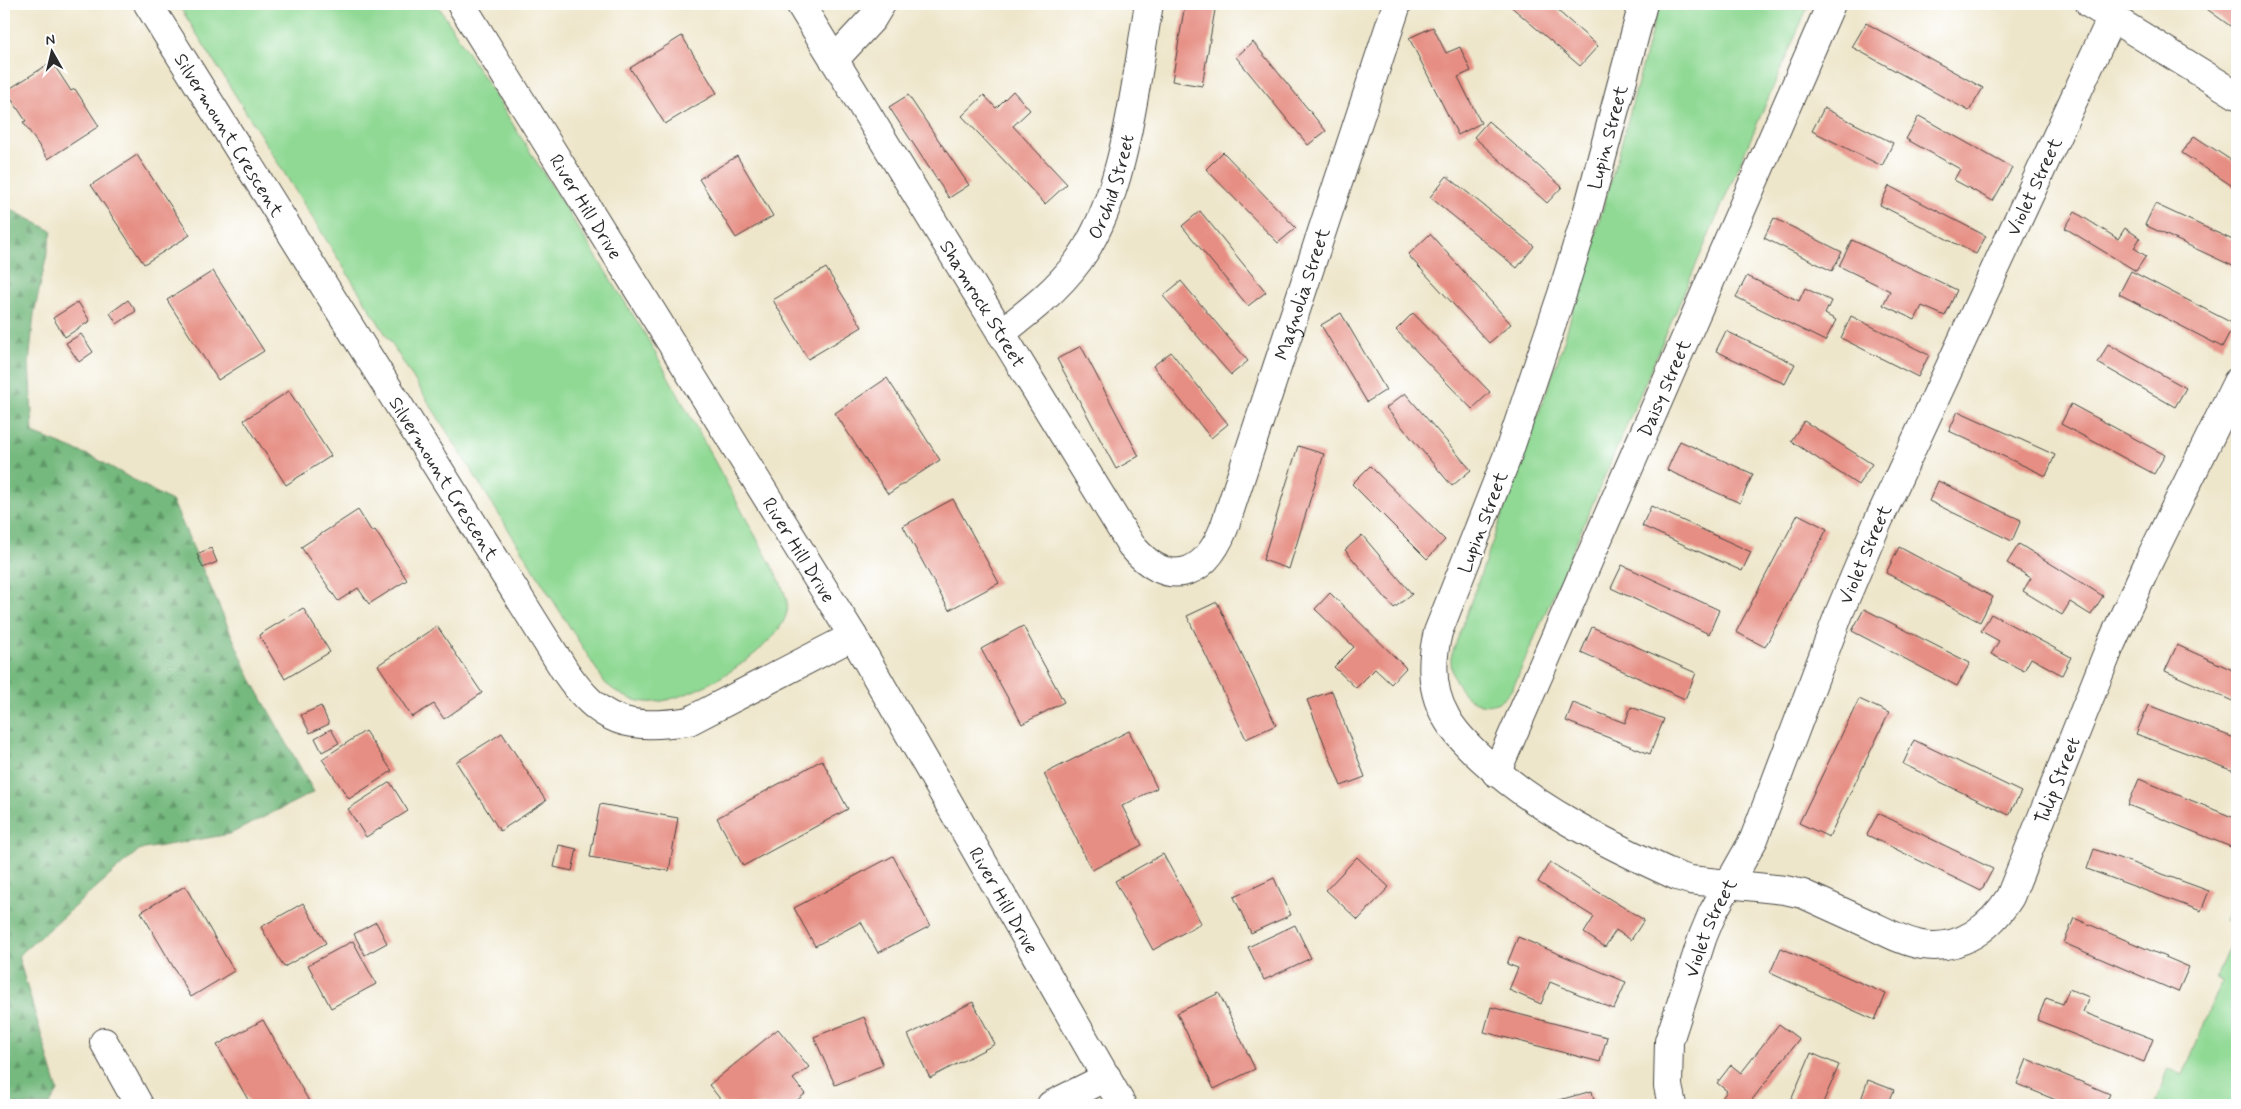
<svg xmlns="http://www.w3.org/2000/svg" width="2241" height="1109" font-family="Mynerve,sans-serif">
<defs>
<pattern id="forest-firs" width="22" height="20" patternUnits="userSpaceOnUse" patternTransform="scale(1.25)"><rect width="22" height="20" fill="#74b97e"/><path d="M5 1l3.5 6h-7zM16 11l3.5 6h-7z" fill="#5f9767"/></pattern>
</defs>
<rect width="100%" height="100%" fill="#fff"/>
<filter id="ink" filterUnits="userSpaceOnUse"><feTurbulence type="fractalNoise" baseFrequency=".02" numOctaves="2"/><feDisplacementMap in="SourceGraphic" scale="10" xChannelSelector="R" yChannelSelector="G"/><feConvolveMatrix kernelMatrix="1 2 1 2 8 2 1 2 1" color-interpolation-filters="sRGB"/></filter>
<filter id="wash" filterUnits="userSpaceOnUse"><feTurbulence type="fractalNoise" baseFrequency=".0096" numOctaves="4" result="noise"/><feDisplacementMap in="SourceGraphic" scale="20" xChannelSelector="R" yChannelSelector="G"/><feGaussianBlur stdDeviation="1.12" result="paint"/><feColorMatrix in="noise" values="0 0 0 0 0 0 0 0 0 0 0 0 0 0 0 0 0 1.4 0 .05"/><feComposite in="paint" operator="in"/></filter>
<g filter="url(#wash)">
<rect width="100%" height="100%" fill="#eee6cb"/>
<!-- grass -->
<g fill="#90d994" stroke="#5e8260">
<path d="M178,4H437L645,334L779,579C783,589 789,601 787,612C778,651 684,706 646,702C630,701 617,693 605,683Z"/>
<path d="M1659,4H1809L1515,683C1494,727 1449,697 1451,657L1561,351L1619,153Z"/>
<polygon points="2237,891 2237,925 2225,921"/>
<polygon points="2237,927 2237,1105 2155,1105 2167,1070 2183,1075 2222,981 2216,978"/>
</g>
<!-- forest -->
<polygon fill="url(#forest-firs)" stroke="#507254" points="4,206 52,231 34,314 29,364 33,433 95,458 173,502 251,679 314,792 230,834 139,850 18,956 58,1091 49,1105 4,1105"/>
<g id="blocks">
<!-- building -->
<g fill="#e68e83">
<polygon points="1185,4 1216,4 1202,86 1172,81"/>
<polygon points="1508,4 1550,4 1598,46 1580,66"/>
<polygon points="2200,4 2237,4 2237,31"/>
<polygon points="1866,23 1983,88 1969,111 1852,47"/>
<polygon points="1433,27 1446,53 1460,47 1471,71 1458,77 1481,123 1458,135 1409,38"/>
<polygon points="682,36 717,93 665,124 630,68"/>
<polygon points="1253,42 1326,131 1308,145 1236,57"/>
<polygon points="52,62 71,91 75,89 99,126 48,159 23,122 26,121 6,91"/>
<polygon points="1013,91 1030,110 1013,126 1067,184 1045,204 962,116 984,95 996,108"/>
<polygon points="908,95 969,185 949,198 889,107"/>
<polygon points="1824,108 1893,143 1882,166 1812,131"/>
<polygon points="1919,116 2012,168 1993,201 1954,180 1960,169 1906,139"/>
<polygon points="1488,121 1562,187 1547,203 1474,137"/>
<polygon points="2194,136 2237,164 2237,189 2182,153"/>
<polygon points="1223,152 1296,228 1278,243 1206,169"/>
<polygon points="137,155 190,235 144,264 91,185"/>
<polygon points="737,156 773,216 736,238 699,179"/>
<polygon points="1447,176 1534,246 1517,268 1430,197"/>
<polygon points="1889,186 1986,236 1976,254 1880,205"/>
<polygon points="2155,204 2237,242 2237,268 2145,225"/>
<polygon points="1200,211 1266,292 1248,306 1182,226"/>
<polygon points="2075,212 2118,239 2125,228 2140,238 2134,248 2146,256 2136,271 2065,228"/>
<polygon points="1774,218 1842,252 1832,271 1764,238"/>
<polygon points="1430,234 1511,324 1489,343 1408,255"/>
<polygon points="1852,240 1957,290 1945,316 1922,306 1915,320 1883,305 1890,291 1839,266"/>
<polygon points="826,268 862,327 808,359 773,300"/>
<polygon points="213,271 264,351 218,380 167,300"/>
<polygon points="2131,271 2234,324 2222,347 2119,294"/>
<polygon points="1747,276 1799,301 1805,288 1831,301 1825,314 1836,320 1825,341 1736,297"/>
<polygon points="1181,281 1248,361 1231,375 1163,296"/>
<polygon points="128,300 136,311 117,324 110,313"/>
<polygon points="78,302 90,321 65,337 53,318"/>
<polygon points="1341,313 1386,390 1367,402 1321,325"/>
<polygon points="1413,313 1490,392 1472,409 1396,330"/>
<polygon points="1851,316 1929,355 1918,377 1841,338"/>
<polygon points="1726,331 1795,364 1785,384 1716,351"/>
<polygon points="81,334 93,352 79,362 66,343"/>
<polygon points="2108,344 2186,388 2175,407 2098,363"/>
<polygon points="1081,346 1139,456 1116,469 1057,359"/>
<polygon points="1171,352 1228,424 1211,438 1153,366"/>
<polygon points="887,378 940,460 888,494 835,413"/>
<polygon points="289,391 331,456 286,485 244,420"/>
<polygon points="1405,393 1471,470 1452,486 1386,408"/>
<polygon points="2071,404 2165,455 2154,474 2061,424"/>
<polygon points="1958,411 2055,455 2046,476 1949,431"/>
<polygon points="1804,421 1872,464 1858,485 1791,441"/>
<polygon points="1680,441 1753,474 1740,503 1667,470"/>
<polygon points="1298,446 1324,454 1289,569 1263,560"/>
<polygon points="1370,466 1445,540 1427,559 1352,484"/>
<polygon points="1938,481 2021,520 2012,541 1929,501"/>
<polygon points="953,499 999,583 949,610 903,526"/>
<polygon points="1651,506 1751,552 1742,571 1642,526"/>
<polygon points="358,510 372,532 375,530 407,580 369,604 358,588 338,601 301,547"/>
<polygon points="1798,514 1827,529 1765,647 1736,632"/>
<polygon points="1362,535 1412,594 1394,608 1345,550"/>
<polygon points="2019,544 2103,596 2091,615 2070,602 2062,615 2023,591 2031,578 2007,563"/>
<polygon points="1899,547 1993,597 1980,622 1886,573"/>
<polygon points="211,548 217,562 203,568 197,554"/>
<polygon points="1622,565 1719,610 1709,634 1611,588"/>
<polygon points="1330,593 1406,668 1391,684 1375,669 1356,688 1334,667 1354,647 1315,609"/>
<polygon points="1217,602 1276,725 1246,739 1187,616"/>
<polygon points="303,608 330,652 285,679 259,635"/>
<polygon points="1864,609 1970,663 1957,686 1852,631"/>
<polygon points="1991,614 2071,657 2062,675 2031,658 2024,671 1991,654 1999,641 1981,631"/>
<polygon points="437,626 482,693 444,719 434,704 412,717 378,665"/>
<polygon points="1023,626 1064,702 1022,724 981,649"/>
<polygon points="1592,627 1696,673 1685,699 1581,652"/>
<polygon points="2177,645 2237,672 2237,703 2165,671"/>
<polygon points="1332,691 1365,777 1341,786 1307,700"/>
<polygon points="1859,699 1889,713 1829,837 1799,823"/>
<polygon points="1573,703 1625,723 1631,707 1664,719 1650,754 1566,721"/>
<polygon points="2148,705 2237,739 2237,772 2136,734"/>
<polygon points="321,706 329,724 310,733 301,715"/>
<polygon points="331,729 339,743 322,752 315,738"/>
<polygon points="365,731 392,771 349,799 322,759"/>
<polygon points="1129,731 1157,788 1122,806 1142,845 1092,870 1044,774"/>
<polygon points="502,733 546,801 500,831 456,762"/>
<polygon points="1914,740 2021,792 2009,815 1903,764"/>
<polygon points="822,760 848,809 743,866 717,818"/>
<polygon points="2139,779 2237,819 2236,849 2128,805"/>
<polygon points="390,782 408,811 366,837 348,809"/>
<polygon points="600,804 678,818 669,871 590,857"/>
<polygon points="1878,813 1993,869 1981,891 1867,835"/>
<polygon points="559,845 577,849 572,871 554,867"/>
<polygon points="2094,849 2209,891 2201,911 2087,869"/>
<polygon points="1163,854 1201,923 1153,950 1115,881"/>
<polygon points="893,856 930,926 878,953 861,922 815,946 794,908"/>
<polygon points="1357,857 1389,887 1358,920 1326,890"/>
<polygon points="1550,862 1644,920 1631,940 1616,930 1605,947 1584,933 1594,917 1538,882"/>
<polygon points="1274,878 1291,915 1251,933 1234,897"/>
<polygon points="185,886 234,971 191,997 141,912"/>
<polygon points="303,903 326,943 284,967 261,927"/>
<polygon points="2074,918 2189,967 2178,992 2064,943"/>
<polygon points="376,922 387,943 365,955 354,934"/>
<polygon points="1295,925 1311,958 1264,980 1248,947"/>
<polygon points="1518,937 1626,982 1614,1009 1550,982 1541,1004 1509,990 1518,968 1507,964"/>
<polygon points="353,941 376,984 331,1008 308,965"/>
<polygon points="1781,948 1886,994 1875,1020 1770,973"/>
<polygon points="2069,989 2089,997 2083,1012 2153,1039 2144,1062 2037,1020 2046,998 2063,1004"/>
<polygon points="1219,993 1255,1069 1214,1089 1177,1013"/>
<polygon points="973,1002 995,1044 930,1078 908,1035"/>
<polygon points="1491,1007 1607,1037 1600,1062 1484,1032"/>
<polygon points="864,1017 883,1065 835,1085 814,1037"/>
<polygon points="263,1020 310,1103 307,1105 251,1105 217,1045"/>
<polygon points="1779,1024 1799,1039 1748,1105 1717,1105 1727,1091 1717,1083 1731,1065 1741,1073"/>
<polygon points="778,1029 809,1067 793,1079 805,1094 791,1105 725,1105 709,1085"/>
<polygon points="1811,1053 1839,1065 1822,1105 1789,1105"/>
<polygon points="2027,1059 2110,1094 2105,1105 2068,1105 2017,1084"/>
<polygon points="1868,1080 1894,1090 1888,1105 1859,1105"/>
<polygon points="1592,1091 1595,1105 1541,1105"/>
</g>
</g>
</g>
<g filter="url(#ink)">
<use href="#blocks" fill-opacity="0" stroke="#484743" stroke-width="1"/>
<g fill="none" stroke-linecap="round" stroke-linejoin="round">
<defs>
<g id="street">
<path id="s1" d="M148,4L565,671C601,723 627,730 689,721L853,636"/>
<path id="s2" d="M461,4L853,636L1122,1105"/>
<path id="s3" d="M800,4L1131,545C1167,589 1204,578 1224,528L1397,4"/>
<path id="s4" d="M1643,4L1587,213L1562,294L1507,457L1438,632C1431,660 1431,691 1446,717C1454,732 1467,745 1480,757C1535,809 1609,845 1677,876L1690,880L1785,890L1803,894C1825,904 1847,914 1869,924C1886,932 1904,942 1922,945C1961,951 1991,927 2010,897L2111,644L2150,559L2237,382"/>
<polyline points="2090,4 2237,95"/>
<polyline points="834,60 872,19 881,4"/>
<path id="s5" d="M1001,333C1030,311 1057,290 1079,260C1126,194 1135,83 1149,4"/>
<path id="s6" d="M1496,773L1831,4"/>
<polyline points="104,1042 139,1105"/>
<polyline points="1051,1105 1107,1077"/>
<path id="s7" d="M1672,1105L1668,1086L1669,1041L1703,936L1713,912L1754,839L1840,611L1876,526L2112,17"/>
</g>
</defs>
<!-- street casing -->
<use href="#street" stroke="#484743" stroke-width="30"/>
<!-- street -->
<use href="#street" stroke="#fff" stroke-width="28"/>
</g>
</g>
<g text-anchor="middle" stroke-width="4" stroke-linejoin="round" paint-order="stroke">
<!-- street labels -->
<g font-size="19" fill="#2b2b2b" stroke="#fff">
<text dy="7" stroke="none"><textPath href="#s1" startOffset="154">Silvermount Crescent</textPath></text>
<text transform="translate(1607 137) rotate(-75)" y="7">Lupin Street</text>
<text dy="7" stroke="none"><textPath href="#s5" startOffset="188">Orchid Street</textPath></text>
<text dy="7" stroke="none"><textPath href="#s7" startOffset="995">Violet Street</textPath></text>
<text dy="7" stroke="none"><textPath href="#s2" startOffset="238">River Hill Drive</textPath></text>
<text dy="7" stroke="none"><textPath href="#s3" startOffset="1005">Magnolia Street</textPath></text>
<text dy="7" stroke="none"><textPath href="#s3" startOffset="351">Shamrock Street</textPath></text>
<text dy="7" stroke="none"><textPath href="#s6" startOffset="420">Daisy Street</textPath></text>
<text dy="7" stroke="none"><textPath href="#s1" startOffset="559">Silvermount Crescent</textPath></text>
<text transform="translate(1482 522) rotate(-69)" y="7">Lupin Street</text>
<text dy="7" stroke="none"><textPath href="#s2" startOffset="642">River Hill Drive</textPath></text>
<text dy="7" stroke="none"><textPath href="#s7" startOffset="590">Violet Street</textPath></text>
<text dy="7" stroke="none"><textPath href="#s4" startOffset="1522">Tulip Street</textPath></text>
<text dy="7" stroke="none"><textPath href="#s2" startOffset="1048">River Hill Drive</textPath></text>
<text dy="7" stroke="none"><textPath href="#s7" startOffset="185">Violet Street</textPath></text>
</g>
</g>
<!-- margin -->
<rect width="2241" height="1109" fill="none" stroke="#fff" stroke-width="20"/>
<!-- north arrow -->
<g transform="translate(52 52) rotate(352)" stroke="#ffffff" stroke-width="4" paint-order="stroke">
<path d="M0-4L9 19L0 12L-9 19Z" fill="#2b2b2b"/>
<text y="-8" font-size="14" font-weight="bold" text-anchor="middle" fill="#2b2b2b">N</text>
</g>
</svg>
